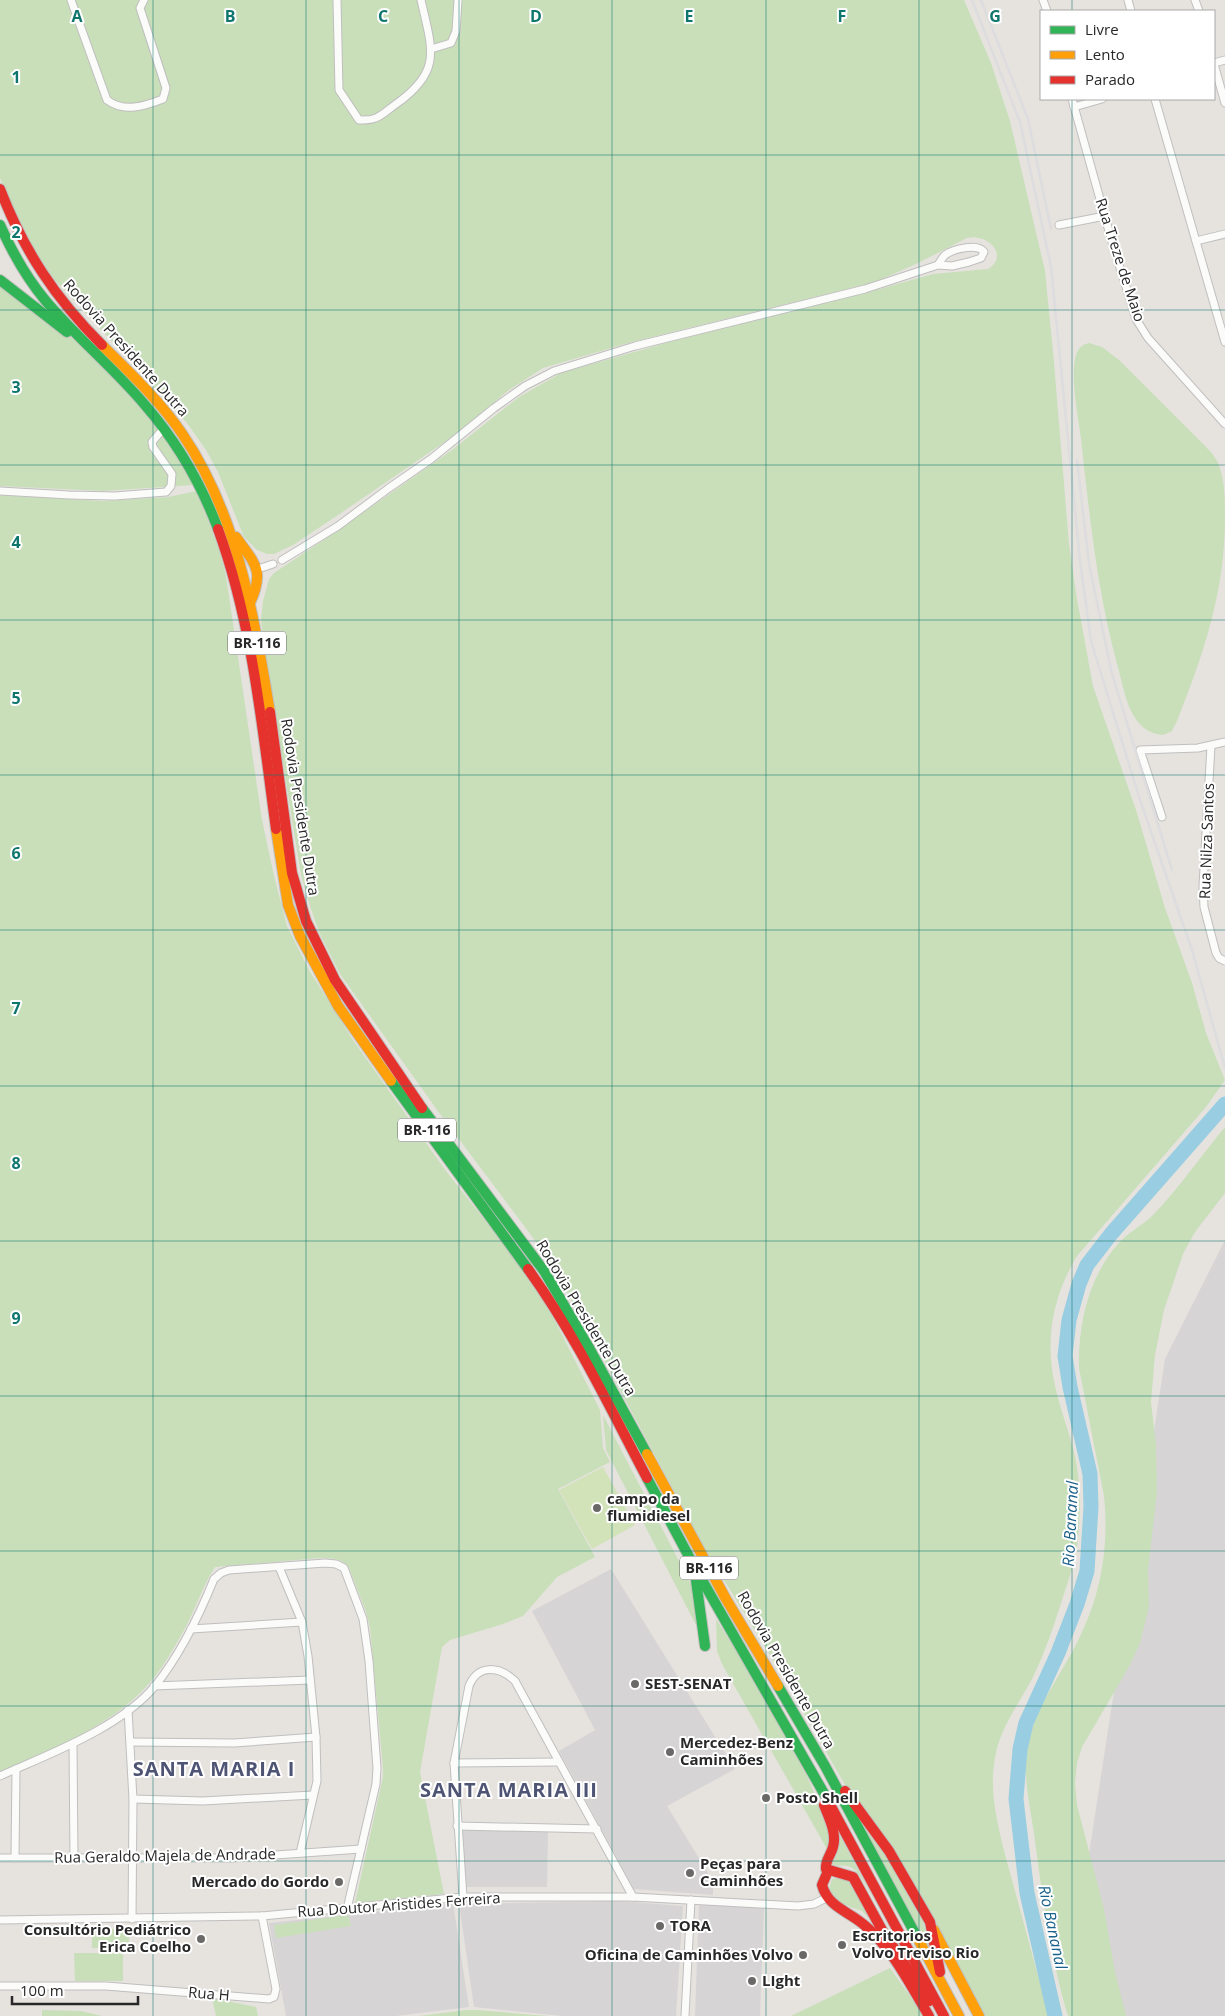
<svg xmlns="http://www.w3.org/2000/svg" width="1225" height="2016" font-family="'Open Sans',sans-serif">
<rect width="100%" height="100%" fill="#e6e3de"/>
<!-- industrial -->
<g fill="#d7d4d5">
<polygon points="1225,1240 1225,2016 1101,2016 1083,1893 1165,1359"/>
<polygon points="611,1569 735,1769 667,1806 713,1881 713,1895 634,1889 559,1751 595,1730 532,1611"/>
<polygon points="461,1828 548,1830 547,1887 464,1887"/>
<polygon points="621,1901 683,1906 676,2016 563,2016 474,2007 459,1904"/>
<polygon points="453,1903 469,2007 396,2016 286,2016 269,1923"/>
<polygon points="699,1904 764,1907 760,2016 695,2016"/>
</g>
<!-- green -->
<g fill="#c8dfba">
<path d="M0,0H964L991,63L1010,121L1045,271L1053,351L1069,544L1077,599L1093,686L1137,813L1165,908L1192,983L1206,1033L1225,1080L1206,1107L1077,1256C1052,1297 1044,1343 1056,1390C1062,1416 1073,1441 1077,1467C1081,1491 1080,1515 1078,1539C1076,1559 1069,1579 1063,1597C1054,1625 1045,1653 1032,1679C1017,1707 997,1732 994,1765C990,1792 997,1820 1003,1847L1049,2016H984L970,1988L869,1815L844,1783L778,1668L705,1549L588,1330L546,1255L440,1114L340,974L319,932L310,906L301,875L263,639L261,619L263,601L269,579L274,573L337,531L452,450L519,397L561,373L669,342L873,291L915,279L933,274L988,269C1010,255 987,233 967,238L916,264L875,282L628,343L543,368L509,390L452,437L341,513L293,545L274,554H267L257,550L244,537L218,472L206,450L187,423L54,279L34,252L9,203L0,178Z"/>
<path d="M0,284C30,307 63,328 90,354C131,392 168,435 193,485L103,491L0,486Z"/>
<path d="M1089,343L1102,347L1119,360L1205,446C1209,450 1214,455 1217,461C1225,478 1225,498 1225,517C1225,591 1204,653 1177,721L1172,731L1163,735C1148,734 1138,725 1131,711C1124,696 1121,677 1116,660C1097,588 1089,513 1081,439C1078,415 1071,382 1075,359C1077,350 1080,345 1089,343Z"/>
<path d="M197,491L220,552L226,576L262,820L274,876L287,926L309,970L353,1040L446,1171L518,1262L550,1311L600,1410L603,1448L610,1462L558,1489L595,1557L557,1577L523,1616L503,1624L450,1640L442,1647L420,1772L444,1894L355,1903L383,1777V1768L370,1628L366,1612L349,1568C342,1558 331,1558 320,1558L215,1567C202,1587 195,1611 183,1632C171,1653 157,1678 139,1694C100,1731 47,1751 0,1773V495L103,501L168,497Z"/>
<path d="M1225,1127V1193L1195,1232L1183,1254L1164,1310L1155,1355L1151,1402L1156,1445L1157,1492L1148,1570L1149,1607L1140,1643L1130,1665L1082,1747L1077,1763L1075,1783L1077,1805L1104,1909L1115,1972L1126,2016H1068C1051,1960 1042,1893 1034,1834C1030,1804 1021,1771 1029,1740C1038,1701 1066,1669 1082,1632C1102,1590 1109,1543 1104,1496L1079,1368C1078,1325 1088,1278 1118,1244C1128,1232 1142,1226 1153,1215C1179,1188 1201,1156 1225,1127Z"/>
<polygon points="603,1415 693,1588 697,1627 606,1450"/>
<polygon points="716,1619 741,1658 807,1776 819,1804 830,1838 827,1849 722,1664 717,1651"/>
<polygon points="844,1795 871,1830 923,1922 934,1958"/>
<path d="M835,1826L892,1934C886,1923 862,1875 854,1869C846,1863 839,1868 832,1864Z"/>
<polygon points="846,1876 873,1923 862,1911 840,1903 828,1893 832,1879"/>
<polygon points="348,1915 351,1926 276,1938 274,1925"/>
<rect x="92" y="1929" width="37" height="19"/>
<polygon points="74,1953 123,1953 123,1981 75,1981"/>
<polygon points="890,1968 924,2016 791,2016"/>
<polygon points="212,1998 256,2007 258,2016 216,2016"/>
<polygon points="42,2010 81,2011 102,2016 42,2016"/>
<polygon points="467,2010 476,2010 549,2016 419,2016"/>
</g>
<!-- pitch -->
<polygon fill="#d2e2b9" points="603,1467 635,1525 592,1549 559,1490"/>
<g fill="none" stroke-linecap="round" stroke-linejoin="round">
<!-- river -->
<polyline stroke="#99cde1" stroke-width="15" points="1055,2016 1027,1893 1016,1799 1020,1749 1026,1723 1058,1653 1077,1604 1087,1571 1091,1507 1090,1474 1070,1387 1065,1356 1069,1320 1079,1284 1087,1265 1111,1234 1225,1104"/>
<defs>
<g id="street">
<path d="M71,0L107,100C124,113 145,106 163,99L166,88L140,8L144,0"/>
<path d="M337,0L339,90L359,120C378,121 381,115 396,104C443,71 432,49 421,0"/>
<polyline points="1043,0 1047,11"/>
<polyline points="1128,0 1131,11"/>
<polyline points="1195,0 1199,11"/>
<polyline points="431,49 451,43 456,31 458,0"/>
<polyline points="1214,63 1225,60"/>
<polyline points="1214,64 1225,103"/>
<polyline points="1072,99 1112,242 1136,319 1148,338 1225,424"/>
<polyline points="1155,99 1225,342"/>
<polyline points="1074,107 1102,99"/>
<polyline points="1059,225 1105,216"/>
<polyline points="1196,241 1225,234"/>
<polyline points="0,491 69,495 115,496 166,492 171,486 172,474 153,447 152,442 164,428"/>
<path d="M282,560L338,526L389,488L431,459L494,408L525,386L554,371L635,346L865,289L938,265L952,266L969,262L981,258L984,252C977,243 953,249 945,255C942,258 940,262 938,265"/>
<polyline points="258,569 273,564"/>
<polyline points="1211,746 1203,886 1204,907 1216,953 1219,958 1225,961"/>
<polyline points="1162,817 1140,750 1198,748 1225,742"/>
<polyline points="279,1567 302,1622 308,1656 316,1737 317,1781 300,1853"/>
<polyline points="191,1629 302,1622"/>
<polyline points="154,1686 310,1680"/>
<polyline points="128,1710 133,1799 132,1919"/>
<polyline points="131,1742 234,1743 316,1737"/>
<polyline points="73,1744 74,1859"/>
<polyline points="454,1763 558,1762"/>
<path d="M0,1776C49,1754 120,1728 155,1686C180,1655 199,1616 214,1579L221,1573L229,1570L325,1563L336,1564L344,1568L363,1619L369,1661L377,1768L376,1784L347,1909"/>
<polyline points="133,1799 203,1801 313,1795"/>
<polyline points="457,1826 597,1829"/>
<polyline points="0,1858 233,1858 361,1849"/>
<polyline points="15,1858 16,1769"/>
<path d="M463,1897L454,1763L469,1686C478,1664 499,1666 515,1681L633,1897"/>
<polyline points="0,1920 262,1916 463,1897 633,1897 798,1906 814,1904 826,1898"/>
<polyline points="0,1986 106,1986 269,1999 274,1997 276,1989 262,1916"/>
<polyline points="685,2016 691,1900"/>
</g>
<g id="fast">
<path d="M0,225C12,252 26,277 45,300C76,337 114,368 145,405C177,442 201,483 218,529"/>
<polyline points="0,280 67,332"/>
<polyline points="391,1081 528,1269"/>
<polyline points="422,1108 544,1271 588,1346 647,1454"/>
<polyline points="647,1478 694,1566 826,1797"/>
<polyline points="695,1573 705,1646"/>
<polyline points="778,1686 825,1766 918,1939"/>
</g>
<g id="slow">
<path d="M102,345C131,374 161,402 183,435C238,516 254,618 270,712"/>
<path d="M236,537C255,564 265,570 250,603"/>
<polyline points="276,829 288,905 300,936 338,1006 391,1081"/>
<polyline points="647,1454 726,1599 778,1686"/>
<polyline points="934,1930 979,2016"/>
<polyline points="918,1939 959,2016"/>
</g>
<g id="jam">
<path d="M0,189C24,251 55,298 102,345"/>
<path d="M218,529C253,625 262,728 276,829"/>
<polyline points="270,712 292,873 306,921 335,980 422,1108"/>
<path d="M528,1269C575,1334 610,1408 647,1478"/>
<polyline points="845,1791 889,1851 930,1922 940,1972"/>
<polyline points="826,1797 944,2016"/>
<path d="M824,1805C829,1818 837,1833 833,1847C831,1855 825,1860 826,1869L853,1877L882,1930L929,2001"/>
<path d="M828,1871L822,1885C828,1907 848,1911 863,1924C892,1947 910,1985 929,2016"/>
</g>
</defs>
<!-- street casing -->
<use href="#street" stroke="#c0bfbf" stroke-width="9"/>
<!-- fast casing -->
<use href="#fast" stroke="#c0bfbf" stroke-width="12"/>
<!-- slow casing -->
<use href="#slow" stroke="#c0bfbf" stroke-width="12"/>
<!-- jam casing -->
<use href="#jam" stroke="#c0bfbf" stroke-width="12"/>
<!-- street -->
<use href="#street" stroke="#fbfbfa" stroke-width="7"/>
<!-- fast -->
<use href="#fast" stroke="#30b455" stroke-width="10"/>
<!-- slow -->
<use href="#slow" stroke="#ff9f0a" stroke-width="10"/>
<!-- jam -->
<use href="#jam" stroke="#e5322d" stroke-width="10"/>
<!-- rail -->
<g stroke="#dddcde" stroke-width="2.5">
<polyline points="972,0 1020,122 1051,267 1080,561 1091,641 1140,800 1192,950 1225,1068"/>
<polyline points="981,0 1028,119 1051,229"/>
<polyline points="1077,460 1089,564 1112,674 1172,870"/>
</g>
</g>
<!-- grid -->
<path fill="none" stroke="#0f766e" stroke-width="1" stroke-opacity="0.55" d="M153,0V2016M306,0V2016M459,0V2016M612,0V2016M766,0V2016M919,0V2016M1072,0V11M1072,99V2016M0,155H1225M0,310H1225M0,465H1225M0,620H1225M0,775H1225M0,930H1225M0,1086H1225M0,1241H1225M0,1396H1225M0,1551H1225M0,1706H1225M0,1861H1225"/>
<!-- markers -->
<g fill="#6a6968" stroke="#fff" stroke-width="2">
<circle cx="597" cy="1508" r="5"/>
<circle cx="635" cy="1684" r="5"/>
<circle cx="670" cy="1752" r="5"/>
<circle cx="766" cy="1798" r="5"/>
<circle cx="690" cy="1873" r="5"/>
<circle cx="339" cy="1882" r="5"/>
<circle cx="660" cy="1926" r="5"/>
<circle cx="201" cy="1939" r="5"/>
<circle cx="842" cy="1945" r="5"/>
<circle cx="803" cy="1955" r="5"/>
<circle cx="752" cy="1981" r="5"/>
</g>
<g text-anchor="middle" stroke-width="4" stroke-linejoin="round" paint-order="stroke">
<!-- shield labels -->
<g fill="#fff" stroke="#686868" stroke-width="1">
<rect x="228" y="631.5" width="58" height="23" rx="4"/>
<rect x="398" y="1118.5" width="58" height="23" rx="4"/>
<rect x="680" y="1556.5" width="58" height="23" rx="4"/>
</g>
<g font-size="14" font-weight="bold" fill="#282828">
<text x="257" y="648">BR-116</text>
<text x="427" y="1135">BR-116</text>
<text x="709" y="1573">BR-116</text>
</g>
<!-- street labels -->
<g font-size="15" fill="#282828" stroke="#fff">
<text transform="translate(1120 260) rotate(72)" y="5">Rua Treze de Maio</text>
<text transform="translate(126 348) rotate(48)" y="5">Rodovia Presidente Dutra</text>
<text transform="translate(300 807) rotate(81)" y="5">Rodovia Presidente Dutra</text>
<text transform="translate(1207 841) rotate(-88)" y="5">Rua Nilza Santos</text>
<text transform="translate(586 1318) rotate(59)" y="5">Rodovia Presidente Dutra</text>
<text transform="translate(786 1670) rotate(60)" y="5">Rodovia Presidente Dutra</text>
<text transform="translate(165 1856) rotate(-1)" y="5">Rua Geraldo Majela de Andrade</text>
<text transform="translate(399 1905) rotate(-4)" y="5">Rua Doutor Aristides Ferreira</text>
<text transform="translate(209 1994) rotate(5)" y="5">Rua H</text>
</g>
<!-- poi labels -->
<g font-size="15" font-weight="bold" fill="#282828" stroke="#fff" text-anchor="start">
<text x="607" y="1504">campo da<tspan x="607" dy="17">flumidiesel</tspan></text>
<text x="645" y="1689">SEST-SENAT</text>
<text x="680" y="1748">Mercedez-Benz<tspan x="680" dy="17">Caminhões</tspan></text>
<text x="776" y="1803">Posto Shell</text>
<text x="700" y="1869">Peças para<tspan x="700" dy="17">Caminhões</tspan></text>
<text x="329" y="1887" text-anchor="end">Mercado do Gordo</text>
<text x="670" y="1931">TORA</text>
<text x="191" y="1935" text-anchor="end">Consultório Pediátrico<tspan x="191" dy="17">Erica Coelho</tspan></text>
<text x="852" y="1941">Escritorios<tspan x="852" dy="17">Volvo Treviso Rio</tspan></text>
<text x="793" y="1960" text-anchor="end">Oficina de Caminhões Volvo</text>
<text x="762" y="1986">LIght</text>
</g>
<!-- water labels -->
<g font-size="16" font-style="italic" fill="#1a618b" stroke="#fff">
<text transform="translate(1070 1524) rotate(-87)" y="6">Rio Bananal</text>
<text transform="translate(1053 1927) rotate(78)" y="6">Rio Bananal</text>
</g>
<!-- district labels -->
<g font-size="20" font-weight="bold" letter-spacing="1" fill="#4e5474" stroke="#fff">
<text x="214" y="1776">SANTA MARIA I</text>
<text x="509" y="1797">SANTA MARIA III</text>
</g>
</g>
<g font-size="16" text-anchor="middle" font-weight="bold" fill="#0f766e" stroke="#fff" stroke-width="4" stroke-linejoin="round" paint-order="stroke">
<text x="77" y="22">A</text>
<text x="230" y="22">B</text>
<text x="383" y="22">C</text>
<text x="536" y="22">D</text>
<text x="689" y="22">E</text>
<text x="842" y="22">F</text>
<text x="995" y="22">G</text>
<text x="16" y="83">1</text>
<text x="16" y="238">2</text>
<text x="16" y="393">3</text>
<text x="16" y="548">4</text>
<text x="16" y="704">5</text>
<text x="16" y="859">6</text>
<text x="16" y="1014">7</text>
<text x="16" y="1169">8</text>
<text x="16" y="1324">9</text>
</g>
<!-- legend -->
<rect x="1040" y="10" width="175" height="90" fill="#ffffff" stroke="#a9a9a9"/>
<rect x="1050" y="26" width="25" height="8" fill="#30b455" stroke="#a9a9a9"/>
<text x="1085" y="35" font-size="15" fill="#282828">Livre</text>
<rect x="1050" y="51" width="25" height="8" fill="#ff9f0a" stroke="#a9a9a9"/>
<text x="1085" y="60" font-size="15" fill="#282828">Lento</text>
<rect x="1050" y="76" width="25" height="8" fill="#e5322d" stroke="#a9a9a9"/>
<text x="1085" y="85" font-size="15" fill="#282828">Parado</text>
<!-- scale -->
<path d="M12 1996v8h126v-8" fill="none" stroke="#282828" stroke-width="2.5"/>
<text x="20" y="1996" font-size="15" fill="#282828" stroke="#ffffff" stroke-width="4" paint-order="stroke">100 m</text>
</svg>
